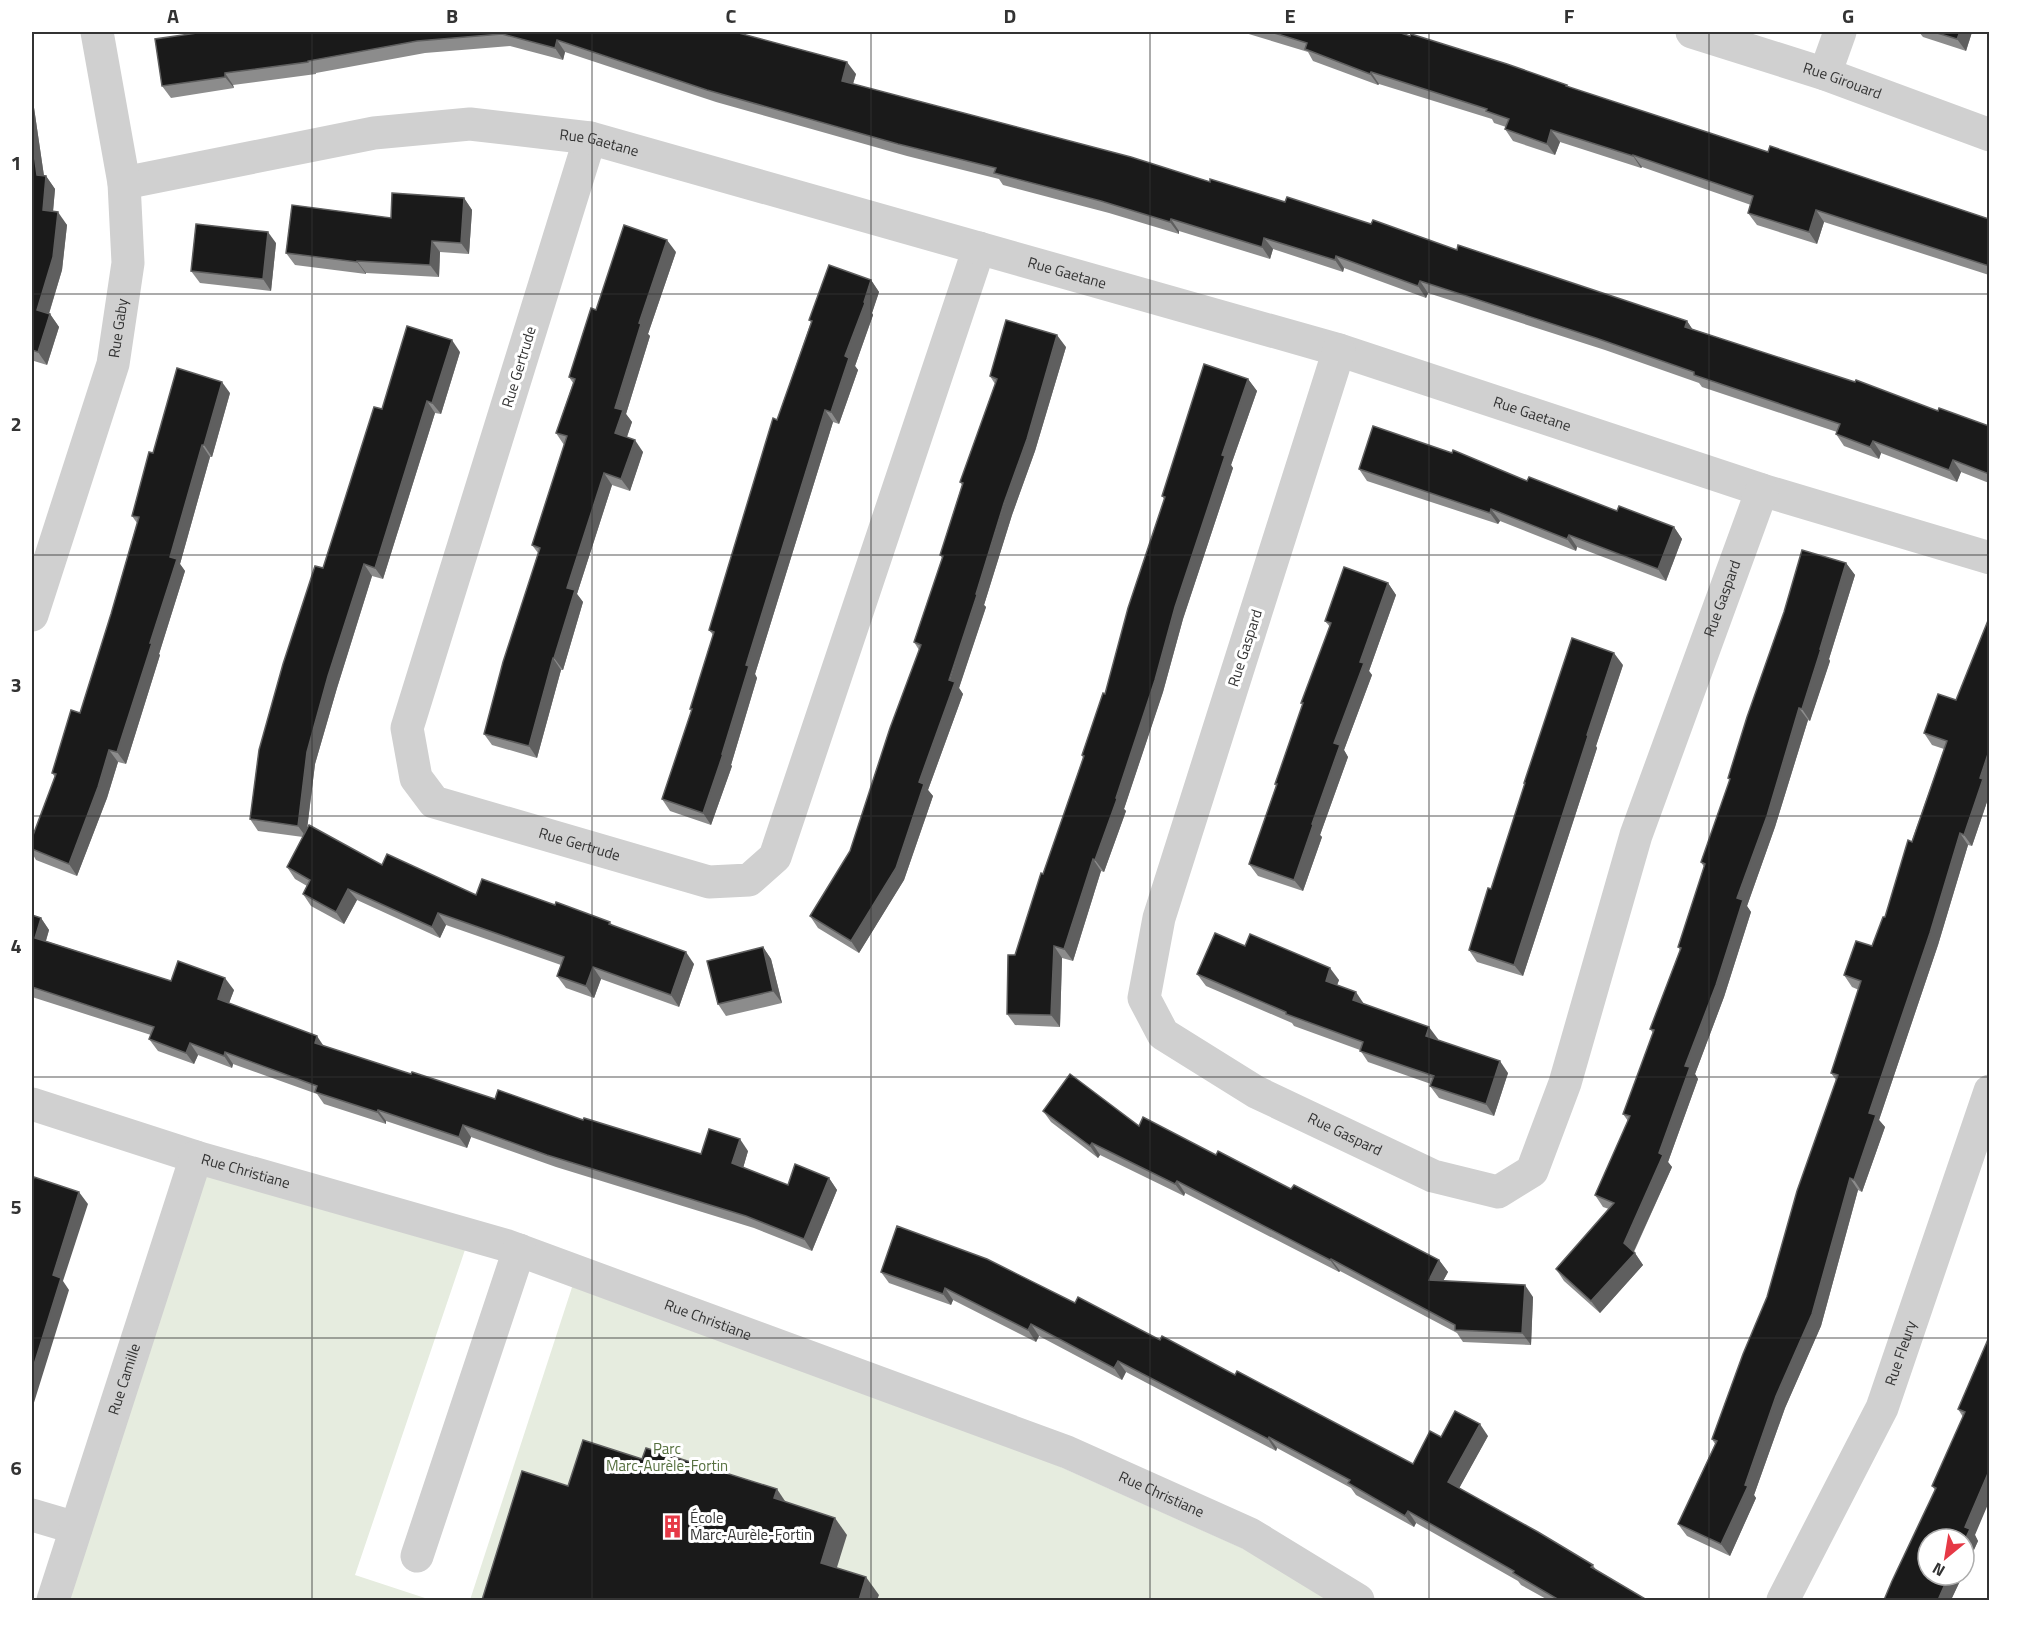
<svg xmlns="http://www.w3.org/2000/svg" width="2021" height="1632" font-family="'Titillium Web',sans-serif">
<rect width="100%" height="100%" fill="#fff"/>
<!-- park -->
<g fill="#e6ecdf">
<polygon points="196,1157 470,1235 355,1575 431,1600 54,1600"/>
<polygon points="577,1272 842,1369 1358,1600 470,1600"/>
</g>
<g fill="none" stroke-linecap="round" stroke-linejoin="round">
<!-- minor -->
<g stroke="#d0d0d0" stroke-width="33">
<path id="s1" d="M1692,32L1825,74L1990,135"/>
<polyline points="1825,74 1840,32"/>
<path id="s2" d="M590,138L407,728L416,778L434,802L709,882L749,880L775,857L979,248"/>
<path id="s3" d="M124,183L374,133L470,124L590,138L1339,350L1762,490L1990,558"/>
<path id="s4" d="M1339,350L1159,918L1144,998L1163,1034L1256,1092L1433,1176L1498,1192L1532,1171L1565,1083L1636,835L1762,490"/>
<path id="s5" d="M32,615L113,364L128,263L124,183L97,32"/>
<path id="s6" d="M32,1104L196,1157L505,1245L1067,1452L1250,1534L1358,1600"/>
<polyline points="32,1515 76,1528"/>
<polyline points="417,1556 519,1250"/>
<path id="s7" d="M53,1600L196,1157"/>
<path id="s8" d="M1783,1600L1882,1408L1990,1091"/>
</g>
</g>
<!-- wall -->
<g fill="#8c8c8c">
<polygon points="204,32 735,32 856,74 853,84 1285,202 1371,224 1687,321 1692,329 1938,411 1989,426 1989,483 1961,472 1957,482 1881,453 1879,459 1844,446 1836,434 1837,432 1702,387 1699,383 1605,350 1428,293 1426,298 1344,268 1343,272 1273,249 1270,259 1179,231 1179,234 1109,213 1003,185 999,179 907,156 716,102 565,52 563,60 510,46 425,53 316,73 316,74 233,85 234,88 171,98 162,86"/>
<polygon points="1242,32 1398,32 1567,85 1568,87 1768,152 1989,219 1989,275 1824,222 1817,244 1757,225 1748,213 1751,205 1642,167 1641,168 1560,142 1555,155 1513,141 1505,129 1506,127 1494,123 1492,119 1379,84 1378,85 1313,61 1308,52"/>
<polygon points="1919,32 1972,32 1966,51 1923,37"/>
<polygon points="32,94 44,176 46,176 55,189 53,211 67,225 62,270 49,314 50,314 59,327 47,365 34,361 32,368"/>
<polygon points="464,198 472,210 469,254 440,252 439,277 366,273 366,274 295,265 286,253 391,218"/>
<polygon points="276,243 271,291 200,283 191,271"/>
<polygon points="676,252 648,334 650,336 626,414 632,422 627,437 643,452 630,491 612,485 577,594 583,602 563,670 561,670 537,758 492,745 484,734 538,553 532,545 564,445 556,433 573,383 569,377"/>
<polygon points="871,280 879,292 872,313 873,315 855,366 858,370 839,424 833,422 755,674 757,678 731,765 732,766 711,825 670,811 662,799 692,711 690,709 713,635 709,630 777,420 811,322 809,320"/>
<polygon points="1066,347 1035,451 1012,515 984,605 986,607 959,688 963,694 928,790 933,796 904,880 859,953 818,928 810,916 850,851 919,650 914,642 942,558 940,555 962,485 960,482 995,384 990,376"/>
<polygon points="460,352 441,414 435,413 383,579 372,576 337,688 315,764 307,830 382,865 476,895 555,905 610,922 613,926 694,964 679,1007 601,979 594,998 566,988 557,976 561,965 446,925 440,938 357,900 344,924 311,906 303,894 307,886 295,879 287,867 303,837 258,831 250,819 323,568 382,409"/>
<polygon points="1248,379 1257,391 1231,465 1233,468 1183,619 1163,692 1124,809 1126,811 1104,872 1101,871 1073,961 1062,958 1060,1027 1015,1025 1007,1014 1015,955 1083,758 1082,755 1105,694 1164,499 1162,496"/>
<polygon points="230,393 212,457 210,457 180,564 185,571 159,654 160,655 126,764 118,762 107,798 77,876 36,860 32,853 32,838 55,777 52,773 80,713 111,614 137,523 132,516 153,453"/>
<polygon points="1359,469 1527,481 1617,511 1674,527 1682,539 1666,581 1577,547 1576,551 1500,521 1498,524 1367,481"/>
<polygon points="1846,563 1855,575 1829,659 1830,661 1810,721 1808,720 1775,827 1747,906 1751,912 1724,997 1695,1074 1698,1079 1668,1162 1672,1167 1634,1252 1643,1265 1600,1313 1564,1281 1556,1269 1609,1209 1603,1207 1595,1195 1628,1121 1623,1114 1653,1033 1650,1029 1680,950 1678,947 1704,867 1701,862 1730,780 1728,778"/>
<polygon points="1388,583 1396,595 1369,671 1372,675 1344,750 1348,757 1320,835 1322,837 1303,891 1258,876 1249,864 1276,786 1275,784 1303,705 1301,703 1330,627 1325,621"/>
<polygon points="1989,618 1989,796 1972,846 1968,845 1938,945 1879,1120 1885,1127 1862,1192 1858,1190 1821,1326 1785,1408 1754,1495 1756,1498 1730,1556 1687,1536 1678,1524 1715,1444 1712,1439 1767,1297 1836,1080 1831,1073 1859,990 1852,987 1844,975 1872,946 1885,917 1944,749 1932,745 1924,733 1956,700"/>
<polygon points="1623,665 1596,746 1597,748 1523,976 1477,962 1469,950 1491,889 1525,784 1524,783"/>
<polygon points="32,915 41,918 49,930 46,941 171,981 234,990 229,1003 324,1046 411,1074 495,1099 583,1120 701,1154 748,1151 743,1168 788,1185 829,1178 837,1190 812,1251 754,1228 556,1167 471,1137 467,1148 386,1121 386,1124 324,1104 317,1094 233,1064 232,1068 198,1055 194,1064 158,1051 149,1039 151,1035 32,997"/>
<polygon points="1245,946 1339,980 1337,985 1364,1004 1438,1039 1437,1040 1508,1073 1494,1116 1439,1098 1430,1086 1431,1084 1368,1062 1360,1050 1294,1026 1292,1023 1206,986 1197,974"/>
<polygon points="763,947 771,959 782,1003 726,1016 718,1004"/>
<polygon points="1043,1111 1139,1126 1216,1155 1291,1189 1439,1260 1448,1272 1443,1281 1533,1297 1531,1345 1463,1342 1457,1333 1340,1271 1339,1272 1185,1193 1184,1196 1100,1155 1098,1158 1051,1122"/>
<polygon points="881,1272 1075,1303 1160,1340 1235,1375 1413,1464 1441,1437 1488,1436 1459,1488 1593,1565 1596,1570 1647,1600 1548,1600 1521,1585 1518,1581 1416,1523 1414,1527 1356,1495 1351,1488 1277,1448 1276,1451 1126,1372 1122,1380 1039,1336 1036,1342 953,1300 951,1305 889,1283"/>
<polygon points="1989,1337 1975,1535 1978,1541 1951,1600 1884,1600 1935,1490 1932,1486 1963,1417 1958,1409"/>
</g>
<!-- shaded-wall -->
<g fill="#5f5f5f">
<polygon points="1960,32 1972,32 1966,51 1957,39"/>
<polygon points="557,40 565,52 563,60 555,48"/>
<polygon points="847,62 856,74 850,93 842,81"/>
<polygon points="1371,72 1379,84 1378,85 1370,74"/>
<polygon points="225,73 233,85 234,88 225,77"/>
<polygon points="32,94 45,183 46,176 55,189 52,223 43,210 37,175 32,139"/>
<polygon points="1551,130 1560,142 1555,155 1547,144"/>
<polygon points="1633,155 1642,167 1641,168 1633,156"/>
<polygon points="464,198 472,210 469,254 461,243"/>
<polygon points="1816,210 1824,222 1817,244 1809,232"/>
<polygon points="58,212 67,225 62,270 46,323 37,310"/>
<polygon points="1171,219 1179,231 1179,234 1170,222"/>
<polygon points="268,232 276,243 271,291 263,279"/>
<polygon points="1264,238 1273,249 1270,259 1262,247"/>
<polygon points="667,240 676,252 648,334 650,336 626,414 632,422 624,445 615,433 615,408 639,323"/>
<polygon points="432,241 440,252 439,277 430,265"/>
<polygon points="1336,256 1344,268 1343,272 1335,260"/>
<polygon points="357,261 366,273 366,274 357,262"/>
<polygon points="871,280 879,292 872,313 873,315 855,366 858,370 839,424 831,412 845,356"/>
<polygon points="1420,281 1428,293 1426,298 1418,286"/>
<polygon points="50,314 59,327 47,365 38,352"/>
<polygon points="1687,321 1695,333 1685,327"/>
<polygon points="1057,335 1066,347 1035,451 1012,515 984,605 986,607 959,688 963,694 928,790 933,796 904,880 859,953 851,941 919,782 976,594"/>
<polygon points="452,340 460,352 441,414 432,403"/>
<polygon points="32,358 34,361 32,368"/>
<polygon points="1248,379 1257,391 1231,465 1233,468 1183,619 1163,692 1124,809 1126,811 1104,872 1095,860 1116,798 1222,455"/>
<polygon points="222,382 230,393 212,457 204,445"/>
<polygon points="427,401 435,413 383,579 375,568"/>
<polygon points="825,410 833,422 755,674 757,678 731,765 732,766 711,825 703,813 722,754 746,665"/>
<polygon points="635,440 643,452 630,491 621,479"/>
<polygon points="1873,441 1881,453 1879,459 1870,447"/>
<polygon points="202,445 210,457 180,564 185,571 159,654 160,655 126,764 117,752 150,643 170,557"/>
<polygon points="1953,460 1961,472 1957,482 1949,470"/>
<polygon points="604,473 612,485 577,594 583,602 563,670 554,658 567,588"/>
<polygon points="1491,509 1500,521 1498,524 1490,513"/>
<polygon points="1674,527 1682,539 1666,581 1658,569"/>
<polygon points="1569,535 1577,547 1576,551 1567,539"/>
<polygon points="1846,563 1855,575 1829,659 1830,661 1810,721 1802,709"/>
<polygon points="364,564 372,576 337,688 315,764 306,837 298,826 307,752 328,676"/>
<polygon points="1388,583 1396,595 1369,671 1372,675 1344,750 1348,757 1320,835 1322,837 1303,891 1294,880 1312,824 1334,743 1360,662"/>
<polygon points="1614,653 1623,665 1596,746 1597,748 1523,976 1514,965 1587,735"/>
<polygon points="553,658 561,670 537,758 529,746"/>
<polygon points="1799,708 1808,720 1775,827 1747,906 1751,912 1724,997 1695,1074 1698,1079 1668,1162 1672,1167 1632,1255 1624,1243 1659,1153 1737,898"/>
<polygon points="109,750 118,762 107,798 77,876 69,864"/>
<polygon points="1989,751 1989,796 1972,846 1964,835 1980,778"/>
<polygon points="1960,833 1968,845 1938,945 1879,1120 1885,1127 1862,1192 1854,1180 1869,1113"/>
<polygon points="1093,859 1101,871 1073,961 1064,949"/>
<polygon points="348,889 357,900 344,924 336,912"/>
<polygon points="438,913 446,925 440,938 432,927"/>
<polygon points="41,918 49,930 43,950 35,938"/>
<polygon points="1054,946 1062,958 1060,1027 1051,1015"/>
<polygon points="763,947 771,959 782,1003 773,991"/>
<polygon points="686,952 694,964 679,1007 671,995"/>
<polygon points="593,967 601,979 594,998 586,986"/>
<polygon points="1330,968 1339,980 1334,993 1326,981"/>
<polygon points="225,978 234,990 226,1011 218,999"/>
<polygon points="1356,992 1364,1004 1353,1000"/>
<polygon points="1429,1027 1438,1039 1434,1048 1426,1036"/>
<polygon points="317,1036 325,1048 315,1043"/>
<polygon points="190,1043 198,1055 194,1064 186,1053"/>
<polygon points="225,1052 233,1064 232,1068 224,1056"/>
<polygon points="1500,1061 1508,1073 1494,1116 1486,1104"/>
<polygon points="378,1110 386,1121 386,1124 377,1112"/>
<polygon points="463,1125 471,1137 467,1148 459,1137"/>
<polygon points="740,1139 748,1151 741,1175 732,1163"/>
<polygon points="1092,1143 1100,1155 1098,1158 1090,1146"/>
<polygon points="829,1178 837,1190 812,1251 804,1239"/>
<polygon points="1850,1178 1858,1190 1821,1326 1785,1408 1754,1495 1756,1498 1730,1556 1721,1544 1745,1485"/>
<polygon points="1177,1181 1185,1193 1184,1196 1175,1184"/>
<polygon points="79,1192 88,1204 63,1281 69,1290 32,1409 32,1371 53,1275"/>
<polygon points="1635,1253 1643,1265 1600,1313 1591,1301"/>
<polygon points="1331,1259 1340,1271 1339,1272 1330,1260"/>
<polygon points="1439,1260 1448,1272 1437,1292 1429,1280"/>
<polygon points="1525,1285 1533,1297 1531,1345 1522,1333"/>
<polygon points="945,1288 953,1300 951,1305 943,1294"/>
<polygon points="1031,1324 1039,1336 1036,1342 1028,1330"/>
<polygon points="1118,1361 1126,1372 1122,1380 1114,1368"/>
<polygon points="1480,1424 1488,1436 1456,1494 1448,1482"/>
<polygon points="1269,1437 1277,1448 1276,1451 1268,1439"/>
<polygon points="1989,1471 1989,1502 1975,1535 1978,1541 1964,1572 1965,1527"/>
<polygon points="777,1489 789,1507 774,1498"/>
<polygon points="1408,1511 1416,1523 1414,1527 1405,1516"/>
<polygon points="835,1518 847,1535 833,1580 821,1563"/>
<polygon points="1949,1575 1963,1575 1951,1600 1937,1600"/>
<polygon points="866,1577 879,1595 877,1600 859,1600"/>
</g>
<!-- building -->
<g fill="#1a1a1a" stroke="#5f5f5f" stroke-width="1.5">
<polygon points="204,32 735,32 847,62 842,81 1131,157 1210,182 1210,179 1285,202 1287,197 1371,224 1373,220 1457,250 1458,245 1687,321 1685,327 1855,382 1856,380 1938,411 1939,408 1989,426 1989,474 1953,460 1949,470 1873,441 1870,447 1836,434 1840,424 1694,375 1694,372 1596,338 1420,281 1418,286 1336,256 1335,260 1264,238 1262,247 1171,219 1170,222 1101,201 994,173 996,168 898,144 707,90 557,40 555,48 502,34 417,41 308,61 308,62 225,73 225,77 162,86 155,39"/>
<polygon points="1271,32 1398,32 1410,36 1411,34 1507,64 1567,85 1566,86 1768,152 1770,146 1989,219 1989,266 1816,210 1809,232 1748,213 1753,196 1633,155 1633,156 1551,130 1547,144 1505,129 1509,119 1486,111 1487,109 1371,72 1370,74 1305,49 1307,43"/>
<polygon points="1934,32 1960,32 1957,39"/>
<polygon points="32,139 37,175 46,176 43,210 58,212 53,257 37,310 50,314 38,352 32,350"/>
<polygon points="392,193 464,198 461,243 432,241 430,265 357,261 357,262 286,253 292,205 391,218"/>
<polygon points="196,224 268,232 263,279 191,271"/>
<polygon points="624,225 667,240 639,323 641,324 615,408 623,410 615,433 635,440 621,479 604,473 567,588 575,590 554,658 553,658 529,746 484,734 503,662 540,548 532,545 567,436 556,433 575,379 569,377 591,308 596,310"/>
<polygon points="829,265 871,280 864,302 865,303 845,356 849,358 831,412 825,410 746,665 749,666 722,754 723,754 703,813 662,799 692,709 690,709 714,632 709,630 773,418 777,420 812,321 809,320"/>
<polygon points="1006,320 1057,335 1027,439 1004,503 976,594 977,595 949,680 955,682 919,782 924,784 896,868 851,941 810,916 850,851 890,728 921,645 914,642 943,556 940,555 963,483 960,482 997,379 990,376"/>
<polygon points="407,326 452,340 432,403 427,401 375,568 364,564 328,676 307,752 298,826 250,819 259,750 283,664 315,566 323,568 374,407 382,409"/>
<polygon points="1204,364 1248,379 1222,455 1225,456 1175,607 1155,680 1116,798 1117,799 1095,860 1093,859 1064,949 1054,946 1051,1015 1007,1014 1008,955 1015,955 1041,873 1043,874 1084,756 1082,755 1103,693 1105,694 1128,608 1165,497 1162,496"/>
<polygon points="177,368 222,382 204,445 202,445 170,557 177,559 150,643 152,643 117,752 109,750 98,787 69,864 32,849 32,838 56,774 52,773 71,710 80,713 111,614 139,517 132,516 149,452 153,453"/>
<polygon points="1373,426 1452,453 1453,450 1527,481 1529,477 1617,511 1619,506 1674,527 1658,569 1569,535 1567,539 1491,509 1490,513 1359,469"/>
<polygon points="1802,550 1846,563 1820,649 1821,649 1802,709 1799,708 1767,816 1737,898 1743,900 1716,985 1685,1066 1690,1067 1659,1153 1663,1155 1624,1243 1635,1253 1591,1301 1556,1269 1614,1203 1595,1195 1630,1116 1623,1114 1654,1030 1650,1029 1681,948 1678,947 1705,864 1701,862 1730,779 1728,778 1747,717 1784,612"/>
<polygon points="1344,567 1388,583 1360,662 1364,663 1334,743 1340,745 1312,824 1313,825 1294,880 1249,864 1277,784 1275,784 1303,703 1301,703 1331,623 1325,621"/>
<polygon points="1989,618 1989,751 1980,778 1983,779 1964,835 1960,833 1930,933 1869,1113 1876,1115 1854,1180 1850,1178 1812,1314 1776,1396 1745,1485 1748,1486 1721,1544 1678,1524 1717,1441 1712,1439 1743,1354 1767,1297 1797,1191 1838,1075 1831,1073 1861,981 1844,975 1856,941 1872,946 1883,917 1885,917 1908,840 1912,842 1947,741 1924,733 1938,694 1956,700"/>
<polygon points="1572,638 1614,653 1587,735 1588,736 1514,965 1469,950 1488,888 1491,889 1525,783 1524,783"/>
<polygon points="309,825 382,865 387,854 476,895 482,879 555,905 556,902 610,922 609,924 686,952 671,995 593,967 586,986 557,976 564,957 438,913 432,927 348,889 336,912 303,894 310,880 287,867"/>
<polygon points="32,915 41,918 35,938 171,981 178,961 225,978 218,999 317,1036 315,1043 411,1074 412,1072 495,1099 498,1090 583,1120 584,1118 701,1154 709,1129 740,1139 732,1163 788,1185 795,1164 829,1178 804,1239 746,1216 547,1155 463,1125 459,1137 378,1110 377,1112 315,1092 317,1086 225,1052 224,1056 190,1043 186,1053 149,1039 154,1027 32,987"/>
<polygon points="1215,933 1245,946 1250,934 1330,968 1326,981 1356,992 1353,1000 1429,1027 1426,1036 1500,1061 1486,1104 1430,1086 1434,1076 1360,1051 1363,1042 1286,1014 1286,1012 1197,974"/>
<polygon points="763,947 773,991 718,1004 707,961"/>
<polygon points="1070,1074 1139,1126 1143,1117 1216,1155 1218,1151 1291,1189 1294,1185 1439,1260 1429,1280 1525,1285 1522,1333 1455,1330 1455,1325 1331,1259 1330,1260 1177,1181 1175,1184 1092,1143 1090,1146 1043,1111"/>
<polygon points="34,1177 79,1192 53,1275 61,1278 32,1371 32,1185"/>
<polygon points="897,1226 987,1259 1075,1303 1078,1297 1160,1340 1162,1336 1235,1375 1237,1371 1413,1464 1430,1431 1441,1437 1455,1411 1480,1424 1448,1482 1538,1532 1593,1565 1591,1567 1647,1600 1559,1600 1513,1573 1514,1571 1408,1511 1405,1516 1348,1483 1350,1480 1269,1437 1268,1439 1118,1361 1114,1368 1031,1324 1028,1330 945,1288 943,1294 881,1272"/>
<polygon points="1989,1337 1989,1471 1965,1527 1970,1529 1964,1542 1964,1539 1928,1539 1928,1575 1949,1575 1938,1600 1884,1600 1892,1581 1936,1488 1932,1486 1965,1412 1958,1409"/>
<polygon points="583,1440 642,1459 646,1448 777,1489 774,1498 835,1518 821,1563 866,1577 859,1600 482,1600 522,1471 568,1486"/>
</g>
<!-- grid -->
<path fill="none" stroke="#333" stroke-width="1.5" stroke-opacity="0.55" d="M312,32V1600M592,32V1600M871,32V1600M1150,32V1600M1429,32V1600M1709,32V1600M32,294H1990M32,555H1990M32,816H1990M32,1077H1990M32,1338H1990"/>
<!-- icons -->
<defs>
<symbol id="building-bare" viewBox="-9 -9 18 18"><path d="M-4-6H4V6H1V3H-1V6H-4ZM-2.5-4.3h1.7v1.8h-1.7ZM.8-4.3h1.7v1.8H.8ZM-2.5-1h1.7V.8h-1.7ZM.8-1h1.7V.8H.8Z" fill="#e63946" stroke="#fff" stroke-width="2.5" paint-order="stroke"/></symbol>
</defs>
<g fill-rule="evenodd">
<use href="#building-bare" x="656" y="1510" width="33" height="33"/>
</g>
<g text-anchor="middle" stroke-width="6" stroke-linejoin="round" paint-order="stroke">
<!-- street labels -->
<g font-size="15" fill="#333" stroke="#fff">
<text dy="5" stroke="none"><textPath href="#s1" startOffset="158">Rue Girouard</textPath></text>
<text dy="5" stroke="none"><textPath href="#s3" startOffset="482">Rue Gaetane</textPath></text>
<text dy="5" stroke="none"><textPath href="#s3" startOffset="968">Rue Gaetane</textPath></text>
<text dy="5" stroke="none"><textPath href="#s5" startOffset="300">Rue Gaby</textPath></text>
<text transform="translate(519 367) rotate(-73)" y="5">Rue Gertrude</text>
<text dy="5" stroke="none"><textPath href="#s3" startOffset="1454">Rue Gaetane</textPath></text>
<text dy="5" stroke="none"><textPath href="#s4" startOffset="1734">Rue Gaspard</textPath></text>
<text transform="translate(1245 648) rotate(-72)" y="5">Rue Gaspard</text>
<text dy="5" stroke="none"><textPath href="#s2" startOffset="850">Rue Gertrude</textPath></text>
<text dy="5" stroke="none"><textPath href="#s4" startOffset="926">Rue Gaspard</textPath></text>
<text dy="5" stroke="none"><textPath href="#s6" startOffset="224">Rue Christiane</textPath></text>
<text dy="5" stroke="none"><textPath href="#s6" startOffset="710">Rue Christiane</textPath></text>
<text dy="5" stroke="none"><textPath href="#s8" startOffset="274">Rue Fleury</textPath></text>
<text dy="5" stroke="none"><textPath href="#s7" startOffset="232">Rue Camille</textPath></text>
<text dy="5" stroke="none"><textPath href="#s6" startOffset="1196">Rue Christiane</textPath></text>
</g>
<!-- park labels -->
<g font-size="15" fill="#56703f" stroke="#fff">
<text x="667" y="1454">Parc<tspan x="667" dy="17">Marc-Aurèle-Fortin</tspan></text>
</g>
<!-- poi labels -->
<g font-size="15" fill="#333" stroke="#fff" text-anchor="start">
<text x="690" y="1523">École<tspan x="690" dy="17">Marc-Aurèle-Fortin</tspan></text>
</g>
</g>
<!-- border -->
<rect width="2021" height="1632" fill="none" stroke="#ffffff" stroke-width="66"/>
<!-- north arrow -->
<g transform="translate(1946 1557) rotate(210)"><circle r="28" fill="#ffffff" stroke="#adadad" stroke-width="1.5"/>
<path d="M0-4.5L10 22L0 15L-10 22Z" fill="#e63946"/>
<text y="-9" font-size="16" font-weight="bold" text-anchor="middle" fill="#333333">N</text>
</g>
<rect x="33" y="33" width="1955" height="1566" fill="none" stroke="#333" stroke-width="2"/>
<g font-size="20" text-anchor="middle" font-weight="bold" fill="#333">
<text x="173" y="23">A</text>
<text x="452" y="23">B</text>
<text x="731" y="23">C</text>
<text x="1010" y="23">D</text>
<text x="1290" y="23">E</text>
<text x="1569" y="23">F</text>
<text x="1848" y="23">G</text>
<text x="16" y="170">1</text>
<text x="16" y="431">2</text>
<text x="16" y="692">3</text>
<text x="16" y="953">4</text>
<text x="16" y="1214">5</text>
<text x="16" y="1475">6</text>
</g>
</svg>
